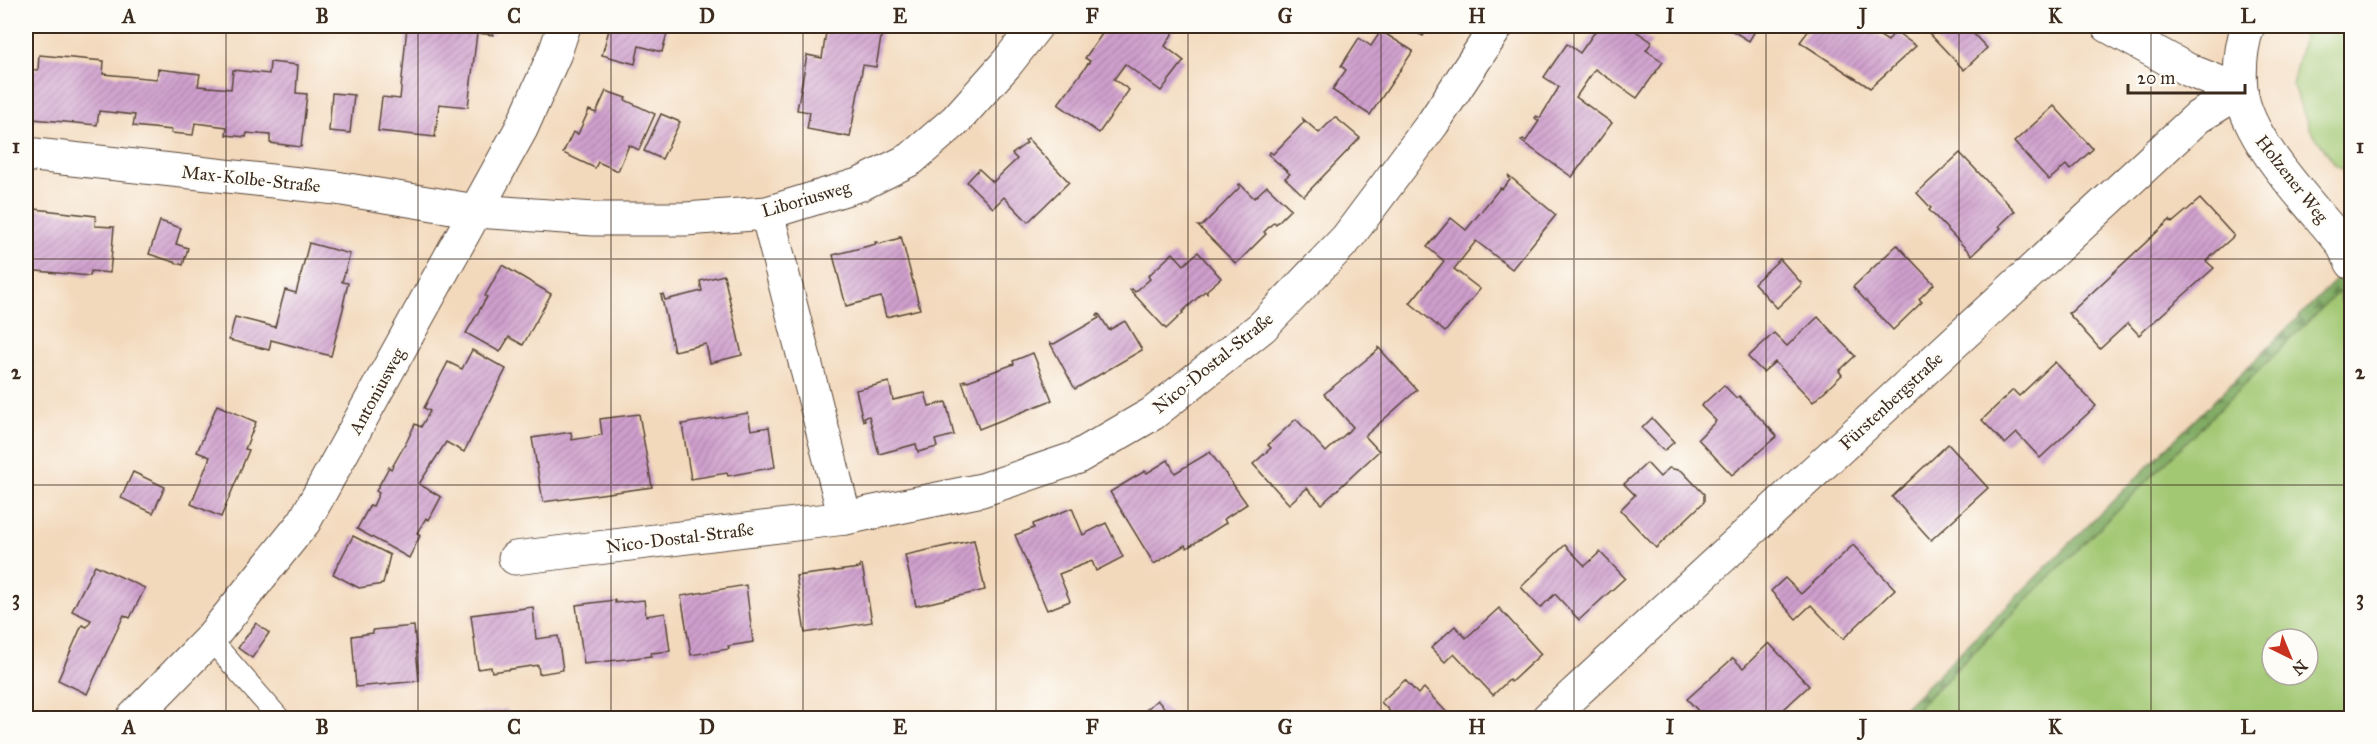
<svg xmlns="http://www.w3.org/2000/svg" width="2377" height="744" font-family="'IM FELL Great Primer',serif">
<defs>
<pattern id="forest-firs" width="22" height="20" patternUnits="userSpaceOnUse" patternTransform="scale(1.5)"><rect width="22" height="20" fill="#81ac65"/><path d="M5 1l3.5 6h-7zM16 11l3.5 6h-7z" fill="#6b8c53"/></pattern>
<pattern id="building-hatch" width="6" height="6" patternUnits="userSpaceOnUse" patternTransform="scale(1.5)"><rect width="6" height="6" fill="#cf9fcd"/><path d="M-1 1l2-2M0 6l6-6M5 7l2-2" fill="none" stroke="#a982a6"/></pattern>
</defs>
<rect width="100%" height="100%" fill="#fdfcf7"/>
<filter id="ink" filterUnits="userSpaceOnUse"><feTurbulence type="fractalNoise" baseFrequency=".0167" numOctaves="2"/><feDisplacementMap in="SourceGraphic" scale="12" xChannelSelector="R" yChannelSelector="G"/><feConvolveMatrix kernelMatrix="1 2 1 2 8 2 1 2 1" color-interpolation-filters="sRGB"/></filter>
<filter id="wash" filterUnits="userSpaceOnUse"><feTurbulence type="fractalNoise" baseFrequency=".008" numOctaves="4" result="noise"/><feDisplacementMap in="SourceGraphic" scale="24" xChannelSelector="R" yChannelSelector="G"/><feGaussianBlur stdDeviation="1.35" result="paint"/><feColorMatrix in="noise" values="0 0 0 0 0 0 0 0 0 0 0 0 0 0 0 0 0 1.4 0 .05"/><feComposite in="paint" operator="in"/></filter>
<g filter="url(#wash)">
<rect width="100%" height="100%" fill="#f3d9bc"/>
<!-- grass -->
<g fill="#a2c873" stroke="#6e7948" stroke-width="1.5" fill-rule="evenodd">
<polygon points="2306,26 2351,26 2351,175 2335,164 2310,129 2292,85"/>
<path d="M2338,291L2352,326L2351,718H1907ZM2272,639H2308V675H2272Z"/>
</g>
<!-- forest -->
<polygon fill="url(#forest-firs)" stroke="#5e6b42" stroke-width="1.5" points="2351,265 2351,326 2338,292 1907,718 1894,718"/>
<g id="blocks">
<!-- building -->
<g fill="url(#building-hatch)">
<polygon points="407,26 494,26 493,35 477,33 468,107 439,104 435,137 378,131 382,97 400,99"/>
<polygon points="610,26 669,26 662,52 639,46 635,64 602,55"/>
<polygon points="827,26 883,26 876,67 863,65 850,137 807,129 810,112 797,110 807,55 822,58"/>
<polygon points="1115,26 1177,26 1165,46 1184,61 1161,91 1125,64 1114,79 1129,90 1099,133 1058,104 1090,61 1085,58 1107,27 1112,29"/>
<polygon points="1406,26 1430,26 1423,36"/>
<polygon points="1599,26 1628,26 1652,42 1646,50 1663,62 1637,98 1595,69 1576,97 1612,123 1572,177 1521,141 1523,139 1526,141 1539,121 1535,118 1536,116 1540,118 1559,87 1544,77 1555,61 1567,44 1580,53"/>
<polygon points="1733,26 1758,26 1749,41 1731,30"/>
<polygon points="1812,26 1864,26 1888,41 1895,31 1916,46 1870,88 1800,42"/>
<polygon points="1937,26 1966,26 1987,48 1964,70 1929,33"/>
<polygon points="1381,31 1413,51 1370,115 1332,90 1346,70 1341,66 1359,38 1371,46"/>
<polygon points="39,55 104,61 103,74 157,79 158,69 200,74 198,86 231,89 233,70 269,74 270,62 298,65 296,93 307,94 301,147 270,143 270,135 247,133 246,137 226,135 227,127 195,123 193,135 171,133 172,130 133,126 135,115 99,111 97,125 33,119 34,108 26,107 26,69 38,70"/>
<polygon points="606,91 626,98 625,100 655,114 639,150 629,145 618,171 598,162 595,168 563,153 573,132 578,134 589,110 596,113"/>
<polygon points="332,93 354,95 350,133 329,131"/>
<polygon points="2054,106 2093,149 2070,170 2066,165 2049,180 2014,142"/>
<polygon points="661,114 680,122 662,159 644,151"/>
<polygon points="1335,117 1360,138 1304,196 1285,178 1290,174 1268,154 1270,152 1273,154 1304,122 1303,119 1319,133"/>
<polygon points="1028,139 1069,182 1028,222 1004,197 993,208 967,182 979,169 993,182 1017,159 1012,154 1027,143 1025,141"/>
<polygon points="1960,153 2015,211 1999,226 2001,228 1972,255 1929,210 1931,208 1917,193"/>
<polygon points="1508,175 1556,215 1512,269 1476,241 1454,269 1480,289 1445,332 1410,303 1444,261 1427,247 1451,218 1466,230 1500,188 1502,189 1510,180"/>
<polygon points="1240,184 1254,198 1267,186 1291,209 1276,224 1274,222 1264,232 1266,234 1236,264 1198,226 1202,226 1240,187 1238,185"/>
<polygon points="2200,199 2234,236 2206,261 2214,268 2139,335 2128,323 2100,349 2068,313 2071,312 2170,220 2172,223"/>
<polygon points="26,208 96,216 95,226 114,227 110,273 91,271 90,276 26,270"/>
<polygon points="160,221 181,228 176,244 188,248 183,265 149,254"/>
<polygon points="899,236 901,236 920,309 886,317 881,297 846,306 833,255 876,244 875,242 878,242 879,244 900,238"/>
<polygon points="309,243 350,254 342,282 348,283 343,305 344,305 331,356 271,340 269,350 229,340 235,317 275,327 285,290 296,293"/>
<polygon points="1897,245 1934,284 1919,299 1922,302 1893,330 1853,287"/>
<polygon points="1198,252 1221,278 1207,290 1207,293 1205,291 1182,312 1183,313 1166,329 1130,290 1132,289 1135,292 1150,279 1148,276 1173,253 1184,265"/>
<polygon points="1780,259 1802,284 1777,308 1754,283"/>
<polygon points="502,265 551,294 523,345 509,337 500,352 466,333 487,297 485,296"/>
<polygon points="724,275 742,355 710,363 706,344 674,351 661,295 663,294 665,300 702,291 700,281"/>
<polygon points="1099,314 1109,330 1125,321 1142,350 1075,389 1050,343 1054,344 1099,318 1097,315"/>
<polygon points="1818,317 1855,356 1839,371 1842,375 1813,402 1775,362 1763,372 1748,357 1774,333 1787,346"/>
<polygon points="1378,347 1417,390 1365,436 1379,451 1322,504 1307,488 1289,504 1253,464 1271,448 1268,445 1296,419 1326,452 1353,427 1324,394 1378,350"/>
<polygon points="472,350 506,369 464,452 446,442 419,484 441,497 429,520 426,518 417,533 420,536 409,558 357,529 370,505 373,506 379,493 376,491 389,467 391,469 407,441 415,424 421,427 430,411 424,408 448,362 462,369"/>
<polygon points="1033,353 1052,400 979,429 962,381 965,380 965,382 1014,364 1013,361"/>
<polygon points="2055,362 2096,406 2040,458 2017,433 2005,444 1982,420 2013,390 2019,396"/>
<polygon points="889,382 893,400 925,393 929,406 946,402 954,435 935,440 937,447 918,452 916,444 879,454 869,416 864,417 865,420 863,421 856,390"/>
<polygon points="1724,385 1736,398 1739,396 1777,436 1732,475 1698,439 1716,421 1701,406"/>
<polygon points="217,405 256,422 245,449 249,450 221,517 191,504 210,457 197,452"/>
<polygon points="748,413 751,430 769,427 775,467 728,476 727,473 691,479 682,424"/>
<polygon points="639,414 652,487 543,502 532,438 571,432 572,440 602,435 600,419"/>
<polygon points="1652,418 1674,442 1664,451 1642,428"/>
<polygon points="1948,444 1988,488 1931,540 1892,497"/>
<polygon points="1210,452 1247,504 1224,519 1226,523 1187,548 1185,545 1154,564 1110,492 1145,471 1147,473 1168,460 1175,473"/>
<polygon points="1647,463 1660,477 1669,468 1682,471 1704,494 1704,502 1656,548 1620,510 1635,495 1624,484"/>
<polygon points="133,472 165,487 153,513 121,498"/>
<polygon points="1072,508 1083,535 1106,523 1123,557 1096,571 1092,561 1059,574 1070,601 1047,610 1015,535 1034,528 1033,524"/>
<polygon points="353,536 390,555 383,584 359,588 333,574"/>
<polygon points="974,540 985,590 916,606 905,555"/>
<polygon points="1565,545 1585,566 1600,552 1625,578 1579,620 1555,594 1540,608 1521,587"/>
<polygon points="1853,545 1895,589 1843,639 1811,605 1796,619 1771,591 1785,578 1801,594"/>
<polygon points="95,565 145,588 130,618 124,615 87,694 58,680 82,625 87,627 91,620 72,611"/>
<polygon points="860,565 862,565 872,622 805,633 796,576 860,568"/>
<polygon points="746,585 753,642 728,646 729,649 691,655 681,596"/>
<polygon points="615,600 615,603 644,600 646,616 665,613 670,651 651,653 651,656 584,664 576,605"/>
<polygon points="533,607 536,639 558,636 563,670 539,674 538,665 492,672 491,667 478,669 471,615"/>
<polygon points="1499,608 1541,654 1511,682 1509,680 1493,695 1454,653 1445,662 1431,648 1455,626 1466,638"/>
<polygon points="256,623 269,633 252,658 238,648"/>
<polygon points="414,626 419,681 356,687 352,636 373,633 373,630"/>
<polygon points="1769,643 1809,686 1774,718 1705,718 1687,699 1733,658 1743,668"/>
<polygon points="1405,680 1418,694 1424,688 1452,718 1394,718 1395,717 1381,702"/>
<polygon points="1157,700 1174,718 1137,718"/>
<polygon points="507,709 509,718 448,718 448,717"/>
</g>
</g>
</g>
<g filter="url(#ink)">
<use href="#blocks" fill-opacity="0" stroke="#574436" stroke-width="1.5"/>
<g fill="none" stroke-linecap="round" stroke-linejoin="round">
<defs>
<polyline id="lane" points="210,639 279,718"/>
<g id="street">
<polyline points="26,154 336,188 476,211 594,219 686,219 767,213 861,184 911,159 956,120 1007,63 1036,26"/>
<polyline points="767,213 845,518"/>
<polyline points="515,558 845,518 982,490 1076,458 1152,414 1262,327 1347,238 1433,123 1497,26"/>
<polyline points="133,718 210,639 304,522 521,129 555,53 564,26"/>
<polyline points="1548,718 2198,117 2241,91"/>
</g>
<g id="secondary">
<polyline points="2108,26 2188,70 2241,91"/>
<path d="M2248,26C2241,46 2239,67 2241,89C2245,138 2310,204 2341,242L2352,263"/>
</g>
</defs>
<!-- lane casing -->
<use href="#lane" stroke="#574436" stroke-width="23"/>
<!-- street casing -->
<use href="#street" stroke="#574436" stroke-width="35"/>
<!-- secondary casing -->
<use href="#secondary" stroke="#574436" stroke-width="35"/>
<!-- lane -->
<use href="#lane" stroke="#fff" stroke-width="21"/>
<!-- street -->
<use href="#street" stroke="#fff" stroke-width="33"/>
<!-- secondary -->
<use href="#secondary" stroke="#fff" stroke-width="33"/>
</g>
</g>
<!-- grid -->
<path fill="none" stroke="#3b2a1e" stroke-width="1.5" stroke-opacity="0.55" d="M226,26V718M418,26V718M611,26V718M803,26V718M996,26V718M1188,26V718M1381,26V718M1574,26V718M1766,26V718M1959,26V718M2151,26V718M26,259H2352M26,485H2352"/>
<g text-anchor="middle" stroke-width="5" stroke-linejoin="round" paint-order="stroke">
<!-- street labels -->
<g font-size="18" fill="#3b2a1e" stroke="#fdfcf7">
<text transform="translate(251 179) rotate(6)" y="6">Max-Kolbe-Straße</text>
<text transform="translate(2292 179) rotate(52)" y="6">Holzener Weg</text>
<text transform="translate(806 199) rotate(-16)" y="6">Liboriusweg</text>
<text transform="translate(1213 363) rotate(-39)" y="6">Nico-Dostal-Straße</text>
<text transform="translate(377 391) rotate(-61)" y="6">Antoniusweg</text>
<text transform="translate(1891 401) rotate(-43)" y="6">Fürstenbergstraße</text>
<text transform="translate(680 538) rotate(-7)" y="6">Nico-Dostal-Straße</text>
</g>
</g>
<!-- margin -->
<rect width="2377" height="744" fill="none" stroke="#fdfcf7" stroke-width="66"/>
<!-- north arrow -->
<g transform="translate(2290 657) rotate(137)"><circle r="28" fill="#fdfcf7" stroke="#afa8a0" stroke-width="1.5"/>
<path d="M0-4.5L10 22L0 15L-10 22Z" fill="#c8321e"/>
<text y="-9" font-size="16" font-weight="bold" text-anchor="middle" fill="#3b2a1e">N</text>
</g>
<!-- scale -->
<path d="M2128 84v9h117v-9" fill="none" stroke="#3b2a1e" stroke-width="3"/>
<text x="2137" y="84" font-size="18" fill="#3b2a1e" stroke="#fdfcf7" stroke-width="4.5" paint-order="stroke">20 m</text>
<rect x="33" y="33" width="2311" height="678" fill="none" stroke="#3b2a1e" stroke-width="2"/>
<g font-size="20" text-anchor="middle" font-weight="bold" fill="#3b2a1e">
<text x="129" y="23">A</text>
<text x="322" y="23">B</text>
<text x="514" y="23">C</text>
<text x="707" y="23">D</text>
<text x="900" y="23">E</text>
<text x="1092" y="23">F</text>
<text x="1285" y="23">G</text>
<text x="1477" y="23">H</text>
<text x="1670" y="23">I</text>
<text x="1863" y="23">J</text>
<text x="2055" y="23">K</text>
<text x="2248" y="23">L</text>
<text x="16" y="153">1</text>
<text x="2360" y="153">1</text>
<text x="16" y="379">2</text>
<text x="2360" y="379">2</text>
<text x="16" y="605">3</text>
<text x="2360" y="605">3</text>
<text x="129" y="734">A</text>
<text x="322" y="734">B</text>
<text x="514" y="734">C</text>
<text x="707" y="734">D</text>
<text x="900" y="734">E</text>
<text x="1092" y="734">F</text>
<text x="1285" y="734">G</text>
<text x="1477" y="734">H</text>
<text x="1670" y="734">I</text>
<text x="1863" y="734">J</text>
<text x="2055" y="734">K</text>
<text x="2248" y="734">L</text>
</g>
</svg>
